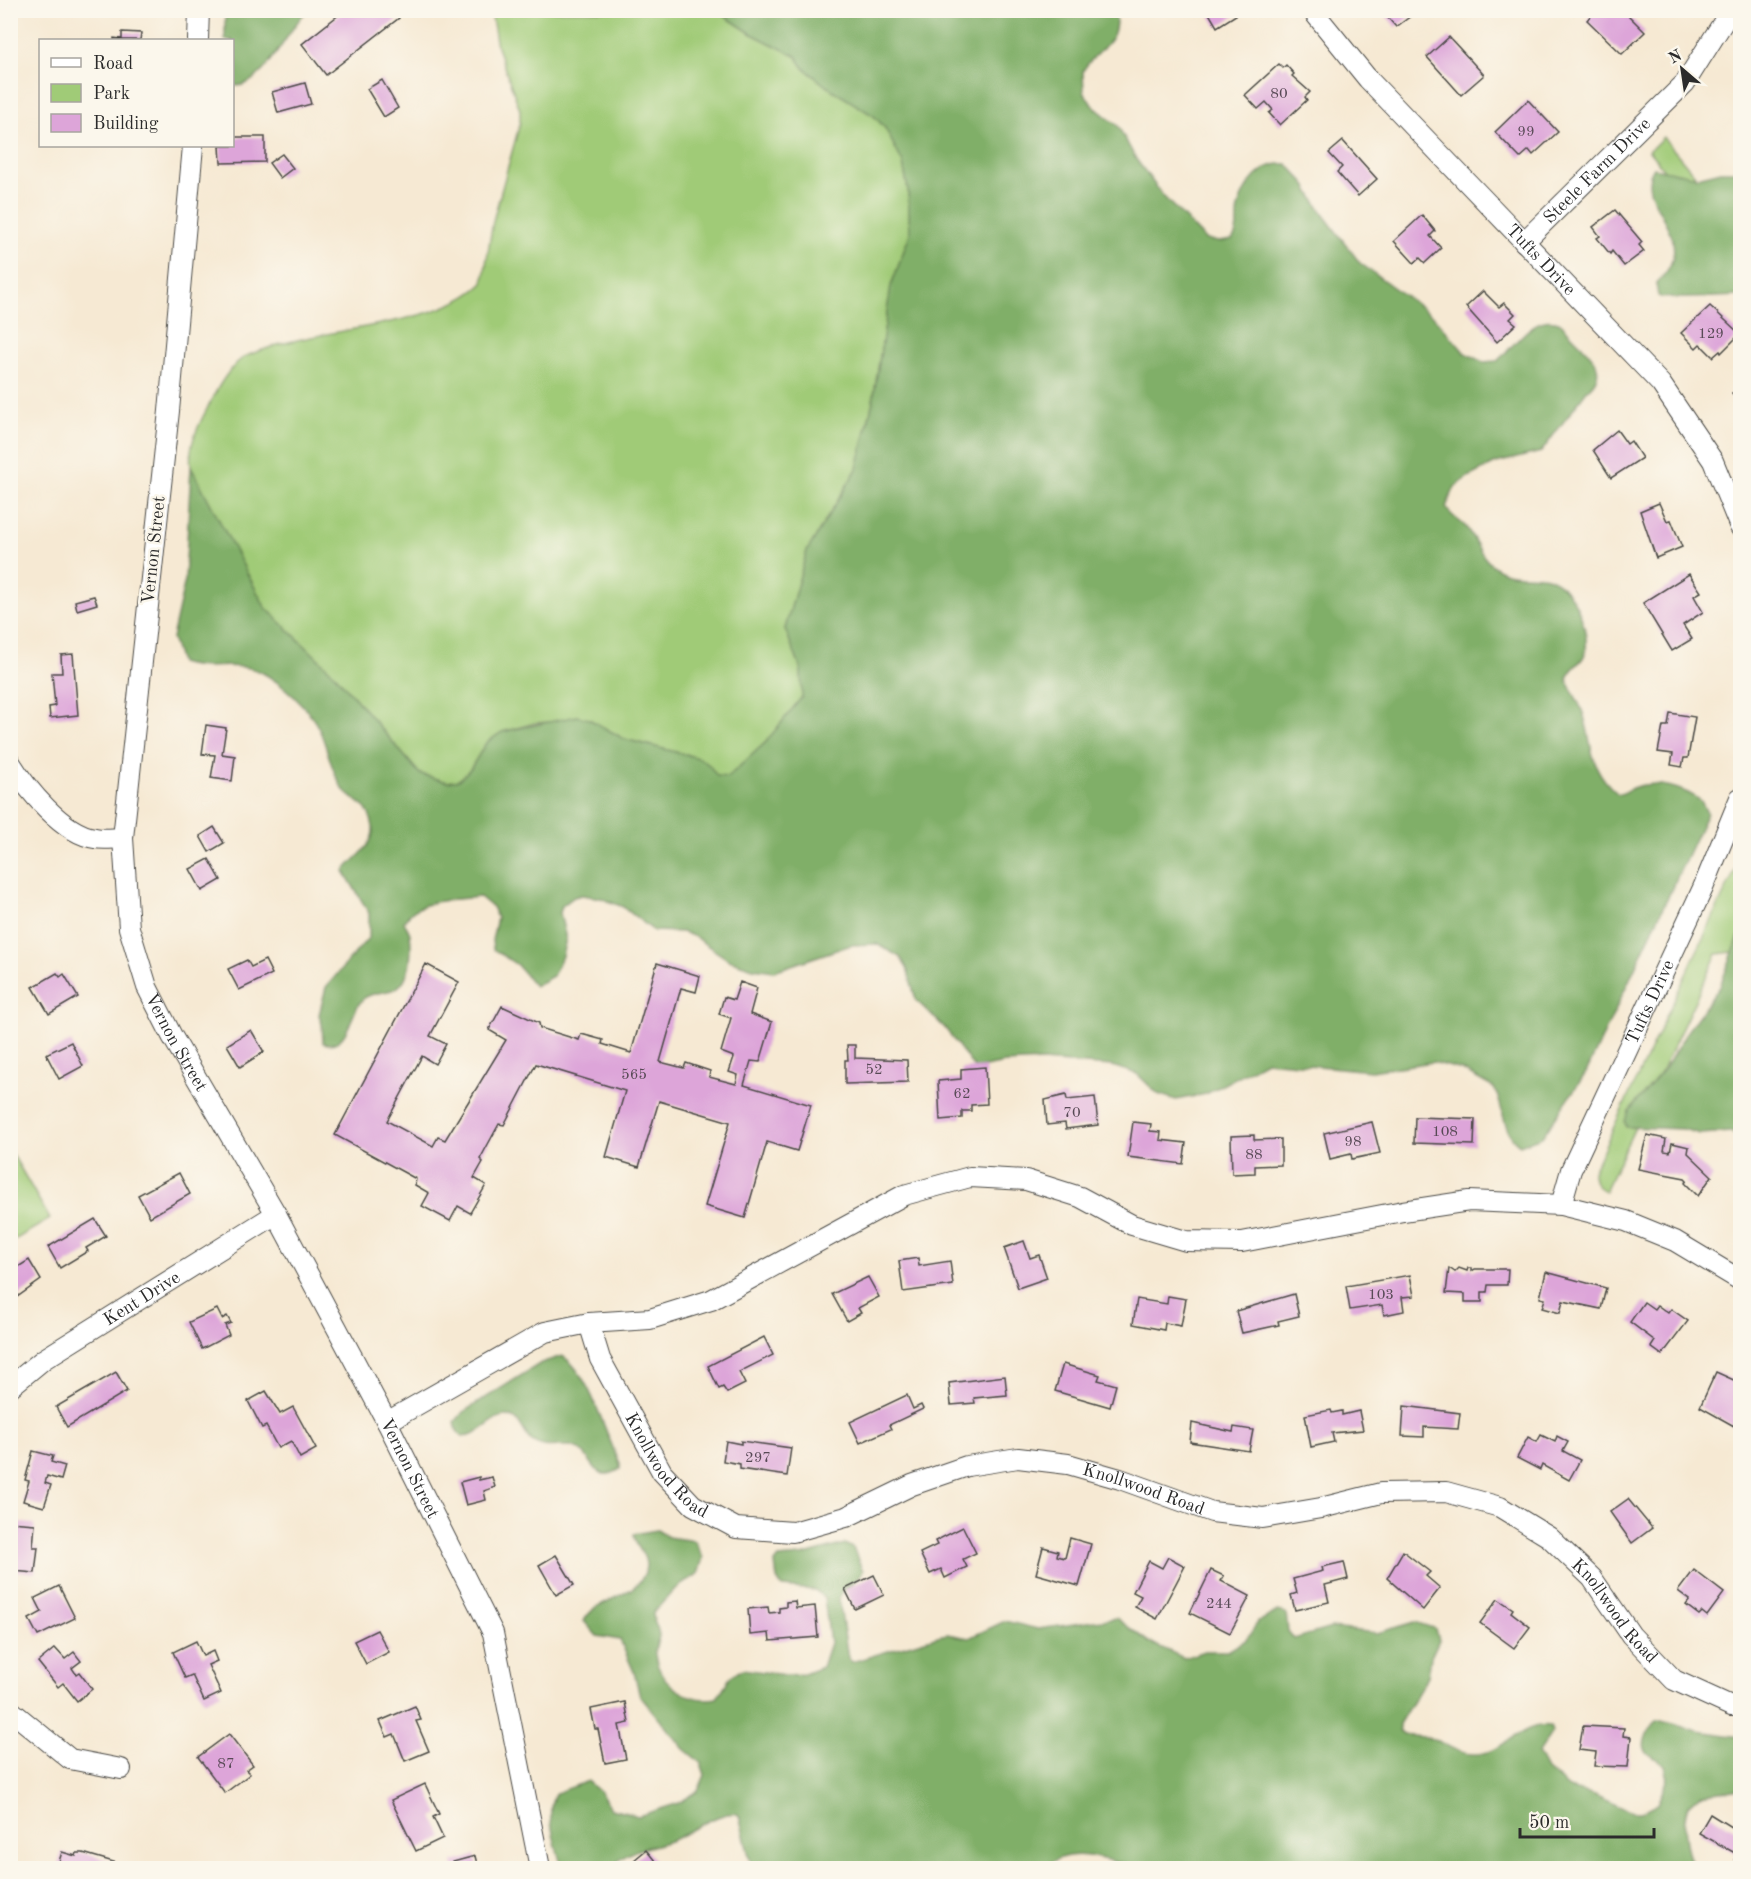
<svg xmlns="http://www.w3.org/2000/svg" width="1751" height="1879" font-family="'Old Standard TT',serif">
<rect width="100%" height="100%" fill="#fbf7ec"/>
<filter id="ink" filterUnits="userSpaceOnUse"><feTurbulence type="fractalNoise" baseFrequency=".0167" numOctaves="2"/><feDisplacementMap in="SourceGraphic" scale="12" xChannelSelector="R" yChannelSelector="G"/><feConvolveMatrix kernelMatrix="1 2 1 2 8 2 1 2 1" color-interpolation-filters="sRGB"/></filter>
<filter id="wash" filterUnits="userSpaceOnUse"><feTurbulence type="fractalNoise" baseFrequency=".008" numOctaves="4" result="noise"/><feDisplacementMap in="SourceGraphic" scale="24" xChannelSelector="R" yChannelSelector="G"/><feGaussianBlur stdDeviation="1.35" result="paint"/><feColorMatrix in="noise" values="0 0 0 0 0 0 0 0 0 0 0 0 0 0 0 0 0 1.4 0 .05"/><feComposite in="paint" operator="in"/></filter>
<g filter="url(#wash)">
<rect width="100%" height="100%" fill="#f6e9d3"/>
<!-- green -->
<g fill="#a0cb77" stroke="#667b51" stroke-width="1.5">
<path d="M491,11H717L752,34L796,56L804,68L826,86L874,116L885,128L903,163L908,190L910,234L891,286L873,401L857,469L807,551L785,629L801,669L802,697L766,742L728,777L716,776L709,765L699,758L624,739L589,719L535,723L502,732L486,743L471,768L459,780L448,782L420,774L336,676L265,607L191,467C188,445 198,426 208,407C215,393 223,377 235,365C244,354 259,352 271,347C331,327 440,326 483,283L493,221L520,123V110L497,47Z"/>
<polygon points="1663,137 1740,229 1672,180 1649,151"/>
<path d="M1740,860V951L1717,954L1605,1191C1595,1187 1593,1181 1593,1171Z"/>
<polygon points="10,1150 50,1219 11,1242 10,1242"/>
</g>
<!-- forest -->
<g fill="#80af68" stroke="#566d4a" stroke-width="1.5">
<path d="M225,11V10L307,11C287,29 266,85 236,86L233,82L232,40H225Z"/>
<path d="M717,11H1115C1121,46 1096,47 1083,71L1084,92L1092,105L1118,126L1136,159L1163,196L1206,240L1219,242L1232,240C1240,231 1235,219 1238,208C1244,185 1262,161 1287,164L1304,182L1323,214L1360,263L1434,317L1465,353L1483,362L1497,361C1516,346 1533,311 1561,323C1576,344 1616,365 1588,389L1541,452L1496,463L1468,477L1455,487L1446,507C1450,516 1458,519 1465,526C1479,543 1480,561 1502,571C1513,577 1530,574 1542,576C1570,580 1589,624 1586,649C1585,663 1570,666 1567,679C1571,691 1579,701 1583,713C1594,746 1587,768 1618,794C1625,794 1628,789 1635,787C1656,780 1684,788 1701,801L1707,813L1586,1073L1542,1137L1520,1145C1502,1134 1504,1105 1494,1088L1462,1070L1433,1062L1371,1071L1266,1061L1206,1094L1176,1100L1158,1094L1137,1074L1112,1066L1042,1061L1005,1063L975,1069L945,1028L916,1000L907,968L900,957L877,944L851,945L774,971L753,968L729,960L693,936L682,932L654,931L623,907L601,898L582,895L574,897L562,906L560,913L566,939L562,956L553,976L535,986L517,965L493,949L492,940L497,918L492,907L480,897C457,900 416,898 404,922C406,926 409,930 410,934C412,948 411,969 404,980C394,997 376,988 363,999C349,1012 350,1050 323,1043L322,1024L319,1015L326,987L369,937V913L344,871C354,858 375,846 373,827C369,803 356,804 343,789C331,772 328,748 319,729C309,708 282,683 261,672C235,660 206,672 180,663L172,638L185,580L191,467L265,607L336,676L420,774L448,782L459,780L471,768L486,743L502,732L577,716L589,719L624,739L699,758L709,765L717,776L728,777L766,742L802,697L801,669L785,629L807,551L857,469L873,401L891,286L910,234L908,190L903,163L885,128L874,116L826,86L804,68L796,56L752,34Z"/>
<path d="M1654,168L1697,177L1721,171H1740V296C1726,296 1665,301 1658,296L1656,284C1660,279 1665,275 1668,269C1692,231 1632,198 1654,168Z"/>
<polygon points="1740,934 1740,1139 1731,1132 1700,1134 1683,1129 1626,1127 1625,1121 1629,1111 1666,1067 1688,1030 1720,986"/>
<path d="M562,1356C590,1372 605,1435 620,1463V1469C595,1485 595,1461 580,1450C565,1440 548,1453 532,1441C523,1435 523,1421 511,1417C494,1411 483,1437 462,1436L457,1432L455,1422L463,1412L541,1363Z"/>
<path d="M657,1530L668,1537L695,1541L703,1558L698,1574L675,1589L653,1613C653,1621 659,1629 659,1636C658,1643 654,1647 655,1654C659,1685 689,1703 717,1698L731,1676L742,1669L786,1675L804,1674L822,1667L830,1643L824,1598L815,1590L782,1587L777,1579L775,1563L779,1558L801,1556L845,1544L853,1548L863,1571C857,1583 841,1587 839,1600L848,1658L852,1662L938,1636L947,1634L969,1638L1005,1621L1038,1629L1116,1618L1149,1642L1184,1658L1204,1651H1228L1246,1640L1258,1622L1278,1611L1286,1613L1288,1631L1294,1639L1331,1628L1377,1633L1415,1622L1436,1629L1439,1640L1431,1657L1428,1676L1399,1724V1730C1406,1739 1419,1735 1429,1738C1445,1742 1456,1754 1473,1754C1501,1756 1521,1721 1550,1726L1552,1732L1538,1753L1547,1770L1569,1788L1594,1795L1632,1812H1641L1657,1804L1668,1779L1665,1765C1650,1753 1637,1754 1649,1730C1652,1725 1653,1722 1658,1720L1698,1731L1740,1737V1789L1699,1795L1688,1805C1681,1824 1685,1850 1694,1868H1136C1107,1860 1069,1844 1044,1868H752L739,1815C726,1807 689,1832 675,1839C654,1848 627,1847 612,1868H562C557,1848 543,1812 556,1793L588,1781L600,1792L611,1809L638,1816L679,1803L698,1791L705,1775L701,1763L684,1749L640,1696L634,1672L620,1640L597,1636L584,1621C595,1597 636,1599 645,1572C650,1553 633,1548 634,1534Z"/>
</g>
<g id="blocks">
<!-- building -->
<g fill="#dda5d9">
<polygon points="345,10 393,10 399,18 326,75 302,44"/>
<polygon points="1207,10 1237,10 1239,13 1217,27"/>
<polygon points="1381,10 1419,10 1396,27"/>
<polygon points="1596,10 1623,10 1645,32 1622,54 1587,20"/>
<polygon points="122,32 141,33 140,40 114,40 114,38 122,39"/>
<polygon points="1449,37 1484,75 1461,95 1427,57"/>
<polygon points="1279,64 1283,68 1286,65 1294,74 1292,76 1310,92 1305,97 1307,100 1280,125 1269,113 1273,110 1266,102 1258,109 1245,95"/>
<polygon points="382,80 398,108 384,117 367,89"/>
<polygon points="305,83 311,104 278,113 272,92"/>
<polygon points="1528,100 1558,132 1533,155 1529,150 1520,158 1495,132"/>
<polygon points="232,137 265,137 265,162 221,163 220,146 232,146"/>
<polygon points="1343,141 1377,179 1358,196 1337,172 1342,167 1329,153"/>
<polygon points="282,154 293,168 280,178 269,163"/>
<polygon points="1615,210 1642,242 1639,245 1644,251 1624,266 1612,251 1610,254 1597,238 1600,236 1593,227"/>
<polygon points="1422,215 1435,231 1430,236 1441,248 1425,263 1420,258 1414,263 1394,241"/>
<polygon points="1483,291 1499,307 1504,303 1515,314 1510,319 1516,324 1497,342 1466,307"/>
<polygon points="1710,306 1740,334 1721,353 1720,351 1713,357 1700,344 1696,348 1681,333"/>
<polygon points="1740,388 1740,407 1732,393"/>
<polygon points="1617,430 1627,444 1631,441 1642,458 1611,478 1593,450"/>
<polygon points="1659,503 1667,521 1671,520 1682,547 1656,558 1640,511"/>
<polygon points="1689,574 1701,592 1694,596 1703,612 1683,625 1692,639 1672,651 1643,603"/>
<polygon points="94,596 97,604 77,610 75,601"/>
<polygon points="73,654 78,715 50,718 49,707 55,706 52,673 62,673 61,655"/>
<polygon points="1670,713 1695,717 1688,758 1684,758 1682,767 1671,765 1673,754 1658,752 1663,726 1668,726"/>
<polygon points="206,725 226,728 222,754 235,756 232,781 211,778 215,755 202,754"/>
<polygon points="214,827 224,843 209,852 200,836"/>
<polygon points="209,859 221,880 202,891 190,869"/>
<polygon points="247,960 251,967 265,960 272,974 239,990 228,969"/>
<polygon points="657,963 700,976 696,992 681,988 660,1062 684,1068 686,1063 710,1071 709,1077 736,1084 738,1075 729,1072 734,1057 721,1052 731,1018 719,1014 724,997 734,1000 740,982 757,988 750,1014 772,1022 760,1062 751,1061 744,1085 811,1105 797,1151 767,1142 745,1218 705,1206 730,1122 659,1101 639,1167 606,1157 625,1091 536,1064 504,1125 499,1124 480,1159 483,1162 474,1178 486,1185 470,1213 458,1206 450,1221 422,1206 429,1193 415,1185 416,1179 335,1135 426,964 459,982 430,1036 446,1044 435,1064 422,1056 387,1121 433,1146 438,1137 445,1140 506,1040 489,1030 502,1006 539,1023 540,1028 579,1040 581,1034 603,1040 602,1044 631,1053"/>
<polygon points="57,973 60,977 64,974 78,997 49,1014 33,987"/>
<polygon points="251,1030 264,1052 240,1067 227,1045"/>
<polygon points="71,1042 83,1066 59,1079 46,1054"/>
<polygon points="847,1045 855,1045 855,1058 907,1060 908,1082 845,1084 845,1060 848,1060"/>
<polygon points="985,1067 987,1104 971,1105 971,1111 962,1111 962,1118 940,1120 938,1081 961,1079 961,1069"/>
<polygon points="1066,1095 1067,1100 1095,1097 1098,1125 1066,1129 1065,1123 1047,1125 1045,1100"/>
<polygon points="1415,1117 1475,1119 1474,1145 1414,1143"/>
<polygon points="1133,1122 1151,1124 1150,1131 1161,1132 1160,1140 1186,1143 1183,1164 1128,1157"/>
<polygon points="1372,1122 1380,1153 1352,1159 1351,1154 1330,1159 1324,1133"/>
<polygon points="1254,1135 1254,1140 1281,1139 1281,1165 1255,1166 1255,1173 1232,1174 1231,1136"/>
<polygon points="1647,1135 1666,1139 1664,1151 1670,1152 1672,1143 1689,1147 1688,1153 1712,1176 1698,1196 1685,1183 1687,1180 1685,1178 1638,1169"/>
<polygon points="179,1173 190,1194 150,1217 138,1195"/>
<polygon points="95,1219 106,1236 86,1248 88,1251 60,1268 48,1247"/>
<polygon points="1024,1241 1030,1258 1039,1255 1047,1278 1018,1288 1004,1248"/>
<polygon points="918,1258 919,1266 950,1261 953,1285 903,1292 899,1261"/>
<polygon points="29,1260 41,1280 10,1302 10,1263 15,1269"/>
<polygon points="1449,1268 1455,1272 1459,1268 1467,1271 1468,1268 1472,1268 1472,1271 1475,1269 1508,1269 1507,1285 1488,1285 1487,1292 1482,1292 1482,1302 1465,1302 1465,1294 1446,1293"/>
<polygon points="1546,1272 1606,1288 1601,1309 1563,1301 1560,1313 1542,1308 1545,1299 1540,1298"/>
<polygon points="1410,1275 1414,1296 1402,1297 1404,1311 1384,1315 1382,1305 1350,1310 1346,1286"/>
<polygon points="868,1277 879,1297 858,1308 861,1313 847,1321 832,1294"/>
<polygon points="1294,1294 1299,1316 1278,1321 1279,1325 1242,1333 1236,1311"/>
<polygon points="1168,1296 1186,1299 1181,1326 1165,1323 1164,1330 1133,1324 1137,1299 1167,1304"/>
<polygon points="1644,1302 1654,1309 1657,1305 1668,1313 1671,1309 1688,1321 1662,1355 1651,1347 1655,1341 1630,1322"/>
<polygon points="217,1309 222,1319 227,1316 231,1323 225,1325 229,1335 202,1349 189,1322"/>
<polygon points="764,1337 773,1355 739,1372 745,1384 727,1393 723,1387 719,1389 708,1366"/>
<polygon points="1063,1364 1100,1375 1098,1380 1116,1385 1110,1407 1055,1391"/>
<polygon points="116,1372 127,1391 67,1427 56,1407"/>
<polygon points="1716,1372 1738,1382 1740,1376 1740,1424 1735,1422 1734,1426 1700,1407"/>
<polygon points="1005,1376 1007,1395 974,1398 975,1403 951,1405 949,1383"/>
<polygon points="266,1391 280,1414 293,1407 316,1449 300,1458 291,1441 278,1448 266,1426 262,1428 248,1401"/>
<polygon points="907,1395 913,1409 921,1405 923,1409 889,1425 891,1429 860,1443 850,1422"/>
<polygon points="1404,1406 1460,1413 1458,1429 1424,1427 1424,1437 1402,1436"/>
<polygon points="1331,1410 1332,1413 1342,1411 1342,1415 1359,1411 1363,1430 1332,1433 1334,1442 1311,1447 1305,1415"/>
<polygon points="1192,1423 1233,1432 1234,1427 1253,1430 1249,1451 1190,1442"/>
<polygon points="1541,1435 1555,1442 1557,1436 1568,1442 1563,1451 1580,1460 1569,1480 1542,1465 1540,1470 1517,1458 1528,1437 1537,1442"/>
<polygon points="726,1441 741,1444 741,1441 791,1448 787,1476 740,1469 740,1464 723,1461"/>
<polygon points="33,1451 53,1456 51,1462 65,1466 61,1480 47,1476 45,1483 51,1485 44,1507 23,1501 29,1481 25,1480"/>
<polygon points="479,1477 479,1480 492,1477 495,1487 484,1491 486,1500 466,1505 460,1482"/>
<polygon points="1628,1499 1652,1528 1632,1543 1610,1512"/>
<polygon points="10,1522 35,1524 33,1547 38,1547 35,1573 13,1571 15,1546 10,1545"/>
<polygon points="963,1527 976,1553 963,1559 967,1567 945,1578 941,1569 930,1574 920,1553 937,1545 935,1541"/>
<polygon points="1070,1538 1091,1544 1079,1586 1036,1574 1043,1547 1058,1551 1057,1556 1065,1558"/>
<polygon points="1403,1551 1430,1572 1426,1576 1440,1588 1423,1610 1387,1578"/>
<polygon points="556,1555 574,1585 556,1595 539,1565"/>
<polygon points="1168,1557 1185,1566 1157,1619 1135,1607 1141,1596 1133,1592 1149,1561 1162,1568"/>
<polygon points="1344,1562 1348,1579 1325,1585 1329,1602 1295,1610 1291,1595 1297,1593 1293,1579 1323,1571 1322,1567"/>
<polygon points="1211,1570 1224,1576 1221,1581 1250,1596 1230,1633 1190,1613"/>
<polygon points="1694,1570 1724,1593 1707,1616 1702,1612 1699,1615 1686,1605 1690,1600 1678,1591"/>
<polygon points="874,1575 884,1595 855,1609 845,1589"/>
<polygon points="59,1586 75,1618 38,1636 29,1619 42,1612 35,1598"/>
<polygon points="1498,1599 1513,1609 1511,1612 1530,1627 1514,1648 1480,1623"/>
<polygon points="795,1601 796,1608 815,1606 818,1637 770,1641 769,1633 750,1635 748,1609 768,1607 769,1613 779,1612 779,1608 786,1607 786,1602"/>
<polygon points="377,1630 389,1652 366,1664 354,1641"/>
<polygon points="196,1641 203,1656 213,1651 217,1661 208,1665 221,1693 204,1701 192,1675 185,1678 173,1652"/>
<polygon points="55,1648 65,1659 74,1652 81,1661 72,1668 76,1674 79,1672 92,1689 77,1701 63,1683 58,1687 38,1662"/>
<polygon points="625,1702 629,1723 619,1725 626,1759 605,1763 598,1729 595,1729 591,1709"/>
<polygon points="415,1706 421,1720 416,1721 429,1751 405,1761 394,1734 387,1737 380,1721"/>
<polygon points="1583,1726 1624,1728 1623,1736 1631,1737 1628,1767 1594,1766 1596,1752 1579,1750"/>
<polygon points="229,1734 253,1765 246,1770 250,1774 225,1793 198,1757"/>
<polygon points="425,1784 439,1814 433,1817 443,1838 416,1851 391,1800"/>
<polygon points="1710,1814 1734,1829 1740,1828 1740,1859 1735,1859 1735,1853 1699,1833"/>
<polygon points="646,1850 661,1868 629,1868 627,1866"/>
<polygon points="62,1852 76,1856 77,1853 83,1853 117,1863 115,1868 57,1868"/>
<polygon points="475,1856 478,1868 454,1868 453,1862"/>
</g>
</g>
</g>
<g filter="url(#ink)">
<use href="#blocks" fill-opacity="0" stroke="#494844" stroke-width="1.5"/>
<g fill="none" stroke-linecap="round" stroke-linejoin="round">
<defs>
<g id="minor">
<path id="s1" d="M1312,10L1368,79L1661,384L1713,461L1740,527"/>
<polyline points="198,40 199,10"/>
<path id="s2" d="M193,146L169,411L123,838L129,928L147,987L172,1036L276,1214L387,1422L493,1633L540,1868"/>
<path id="s3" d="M1524,242L1685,83L1731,10"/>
<path d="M10,762C26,788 63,834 95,838C104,840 114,838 123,838"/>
<path id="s4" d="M1561,1205L1571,1170L1703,888L1740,798"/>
<path id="s5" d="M589,1323L600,1359L662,1472L693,1505L736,1528L793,1532L846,1517L912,1485L967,1466L1018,1458L1068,1464L1120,1479L1212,1512L1263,1518L1321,1508L1381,1493L1446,1492L1500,1507L1549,1537L1592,1578L1631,1635L1674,1680L1731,1706L1740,1705"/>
<path id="s6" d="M10,1387L44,1359L276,1214"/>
<polyline points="387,1422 545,1332 589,1323 650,1319 711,1300 904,1195 970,1177 1026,1180 1080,1197 1132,1225 1186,1241 1242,1242 1403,1211 1469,1201 1561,1205 1626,1221 1675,1241 1740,1280"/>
<polyline points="10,1710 70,1759 121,1769"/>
</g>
</defs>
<!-- minor casing -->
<use href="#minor" stroke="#494844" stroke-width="22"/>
<!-- minor -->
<use href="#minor" stroke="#fff" stroke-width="20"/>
</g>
</g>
<g text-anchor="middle" stroke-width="5" stroke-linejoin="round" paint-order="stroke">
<!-- number labels -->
<g font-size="15" fill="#584a56">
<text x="1279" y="98">80</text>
<text x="1526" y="136">99</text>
<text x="1711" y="338">129</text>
<text x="874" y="1074">52</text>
<text x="634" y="1079">565</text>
<text x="962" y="1098">62</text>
<text x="1072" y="1117">70</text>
<text x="1445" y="1136">108</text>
<text x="1353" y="1146">98</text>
<text x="1254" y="1159">88</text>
<text x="1381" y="1299">103</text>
<text x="758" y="1462">297</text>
<text x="1219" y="1608">244</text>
<text x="226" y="1768">87</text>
</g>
<!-- street labels -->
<g font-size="18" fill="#2b2b2b" stroke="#fbf7ec">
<text dy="6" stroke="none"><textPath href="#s3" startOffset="102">Steele Farm Drive</textPath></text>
<text dy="6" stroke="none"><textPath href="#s1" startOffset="339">Tufts Drive</textPath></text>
<text transform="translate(153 550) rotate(-84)" y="6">Vernon Street</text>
<text dy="6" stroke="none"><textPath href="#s4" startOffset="222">Tufts Drive</textPath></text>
<text dy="6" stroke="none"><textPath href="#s2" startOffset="910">Vernon Street</textPath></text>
<text dy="6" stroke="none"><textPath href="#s6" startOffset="159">Kent Drive</textPath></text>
<text dy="6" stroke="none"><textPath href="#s5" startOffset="164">Knollwood Road</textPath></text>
<text dy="6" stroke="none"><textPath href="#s2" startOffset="1396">Vernon Street</textPath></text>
<text dy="6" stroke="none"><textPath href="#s5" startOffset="686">Knollwood Road</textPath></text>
<text dy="6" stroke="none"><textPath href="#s5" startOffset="1208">Knollwood Road</textPath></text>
</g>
</g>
<!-- margin -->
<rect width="1751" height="1879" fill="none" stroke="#fbf7ec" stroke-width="36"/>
<!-- legend -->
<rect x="39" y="39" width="195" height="108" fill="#fbf7ec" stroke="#a8a59f" stroke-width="1.5"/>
<rect x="51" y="58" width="30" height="9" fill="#ffffff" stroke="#a8a59f" stroke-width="1.5"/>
<text x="93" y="69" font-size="18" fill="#2b2b2b">Road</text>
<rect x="51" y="84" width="30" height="18" fill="#a0cb77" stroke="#a8a59f" stroke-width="1.5"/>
<text x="93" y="99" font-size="18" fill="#2b2b2b">Park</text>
<rect x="51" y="114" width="30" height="18" fill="#dda5d9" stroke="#a8a59f" stroke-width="1.5"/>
<text x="93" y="129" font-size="18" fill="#2b2b2b">Building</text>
<!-- north arrow -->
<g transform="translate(1682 69) rotate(331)" stroke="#fbf7ec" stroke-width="4.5" paint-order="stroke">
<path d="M0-4.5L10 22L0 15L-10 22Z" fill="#2b2b2b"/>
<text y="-9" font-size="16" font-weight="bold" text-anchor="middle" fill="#2b2b2b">N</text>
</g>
<!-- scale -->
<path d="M1520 1828v9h134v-9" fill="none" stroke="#2b2b2b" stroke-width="3"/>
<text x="1529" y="1828" font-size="18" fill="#2b2b2b" stroke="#fbf7ec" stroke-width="4.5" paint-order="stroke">50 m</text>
</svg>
